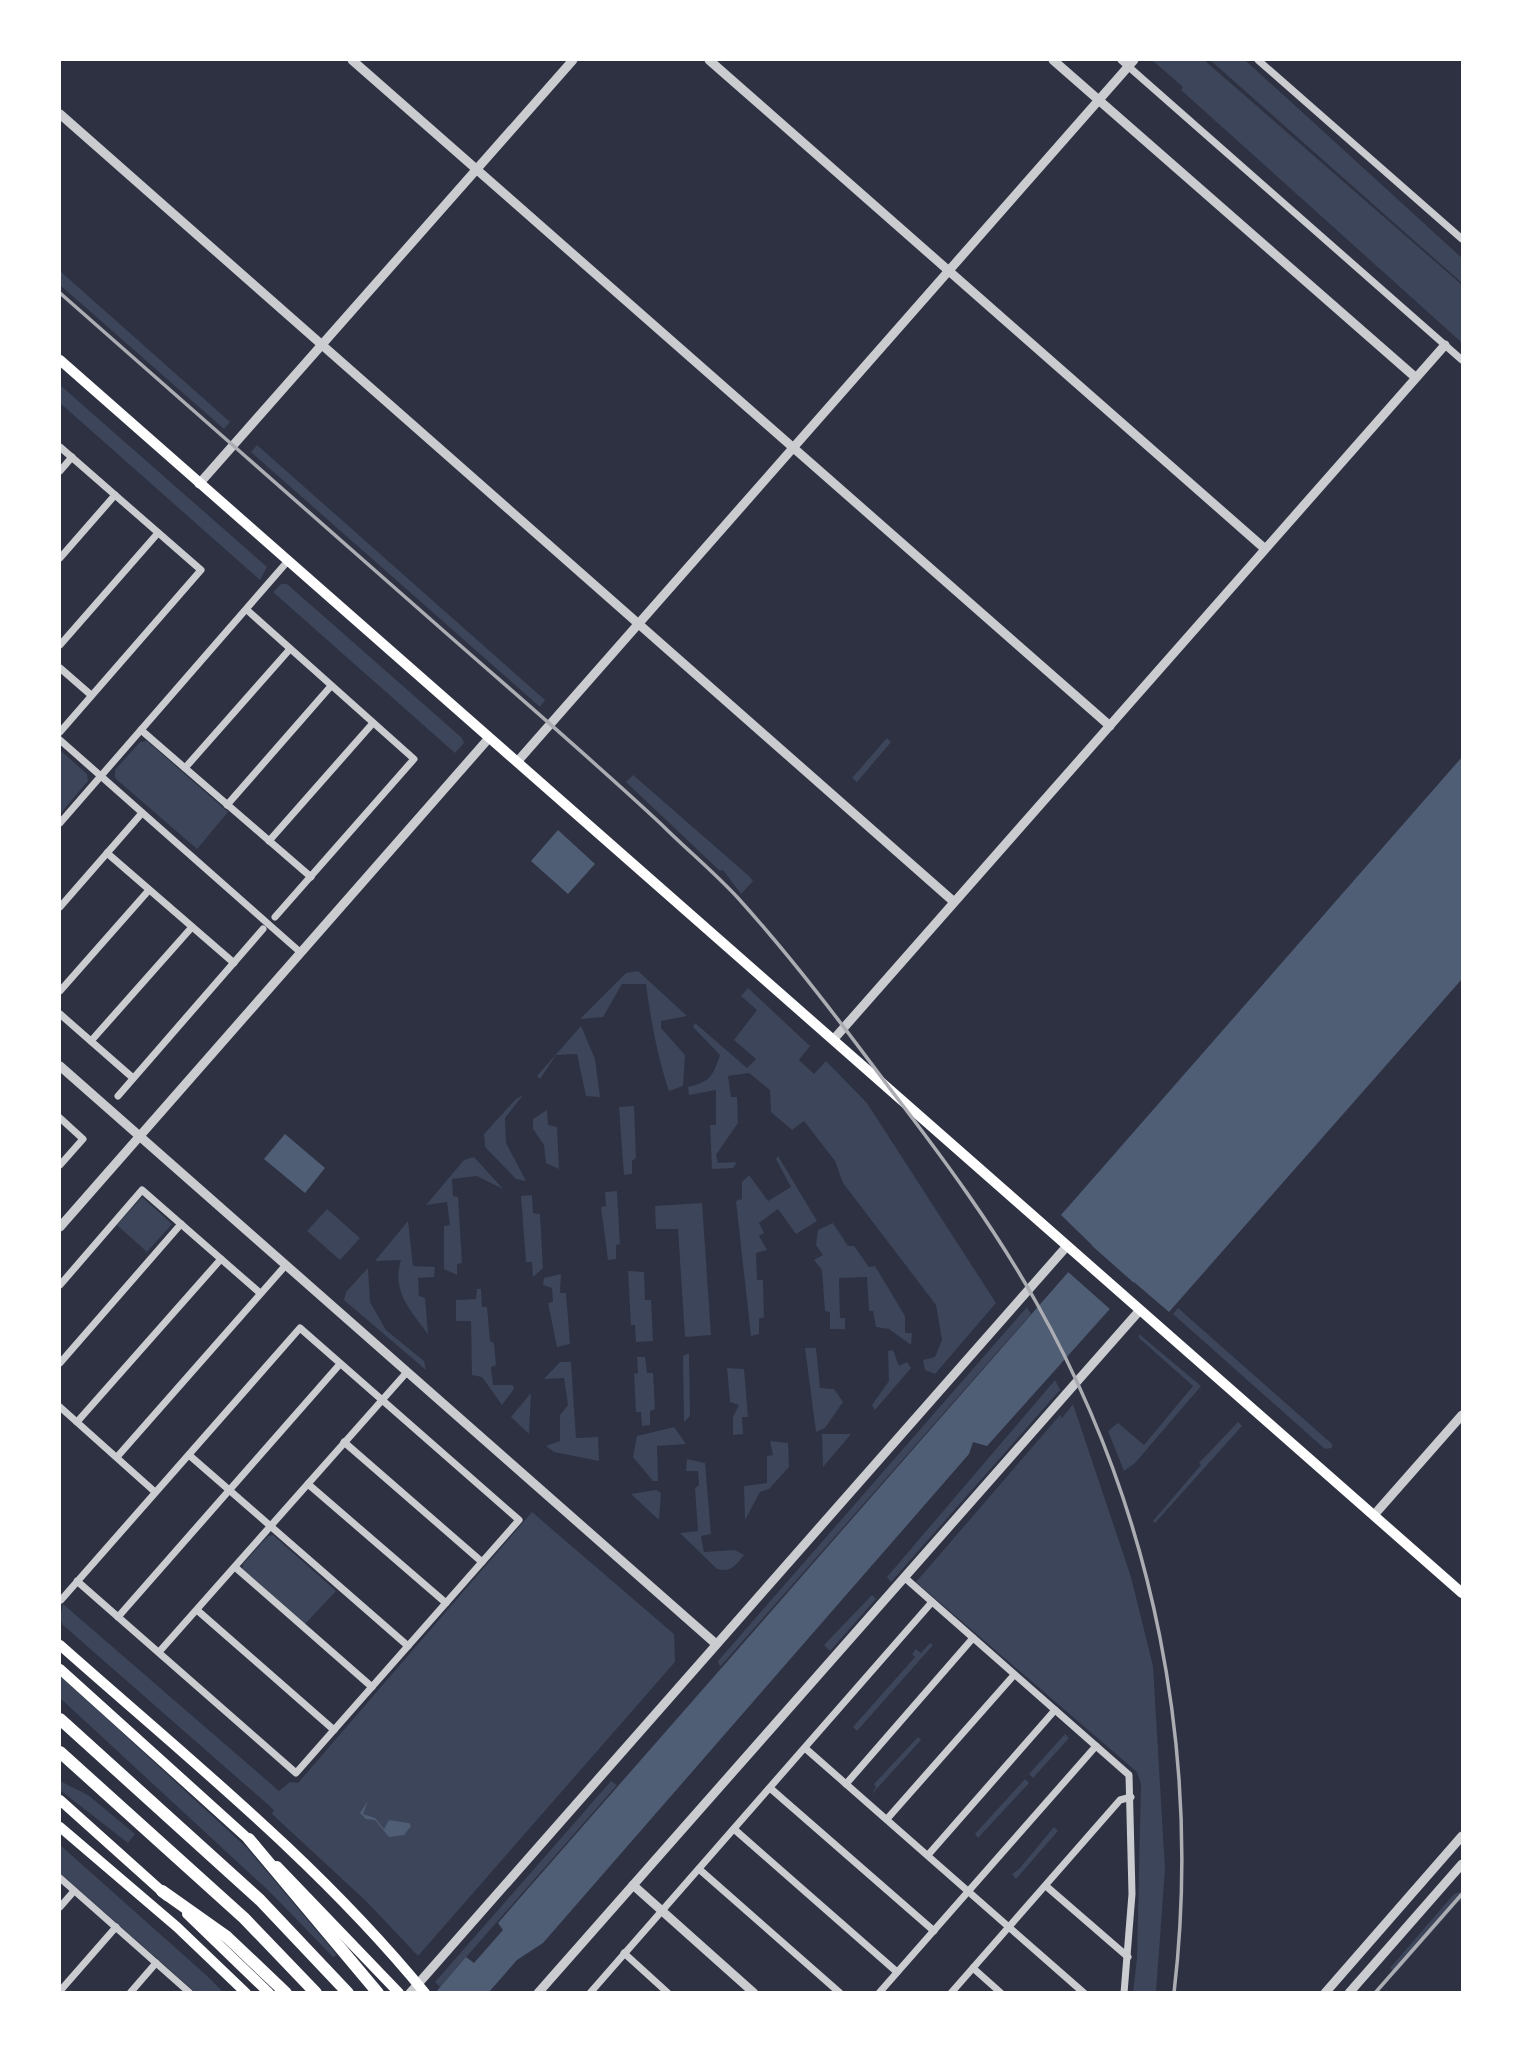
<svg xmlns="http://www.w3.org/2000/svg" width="1522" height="2052" font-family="Figtree,sans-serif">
<rect width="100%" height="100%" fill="#2d3142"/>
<!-- green -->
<g fill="#3c4559">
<polygon points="1152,60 1204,60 1462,285 1462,348 1460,341 1181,90 1183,87"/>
<polygon points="1210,60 1245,60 1462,258 1462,283"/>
<polygon points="60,271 230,422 224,429 60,285"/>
<polygon points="60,385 267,567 260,580 60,403"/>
<polygon points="257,445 545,700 540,707 251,452"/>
<polygon points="281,584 287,584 462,738 464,743 455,753 273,592"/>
<polygon points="887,738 891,742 857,782 852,778"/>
<polygon points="147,741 228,812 197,849 115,778 115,770 140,742"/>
<polygon points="60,750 87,774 88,781 60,814"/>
<polygon points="633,775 749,876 753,881 741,894 723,870 720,871 626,782"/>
<path d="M638,971L687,1016L661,1021V1028L685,1055L683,1086L669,1091C657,1055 651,1021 646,984H622L603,1017L580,1019L626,973Z"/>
<path d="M748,988L810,1046L799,1060L814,1074L826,1061L867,1103L996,1303L935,1374L925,1370L923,1360L935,1357L942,1340L936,1305L843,1183L835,1161L804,1121L792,1130L771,1112L770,1090L749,1073L728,1076L731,1097H737L738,1123L716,1155L718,1163L737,1162L733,1168L712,1169L710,1125H716V1090L689,1095L688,1087C710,1082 713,1076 720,1055L693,1027L695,1023L747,1068L756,1059L734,1040L757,1010L741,996Z"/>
<polygon points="581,1026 595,1059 600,1097 586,1096 577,1054 556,1055 540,1079 537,1076"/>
<polygon points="523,1095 505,1118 506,1143 526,1181 516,1179 485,1147 484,1134 516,1099"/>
<polygon points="634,1106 636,1158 632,1161 632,1174 624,1175 619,1107"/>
<polygon points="547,1110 548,1125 557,1127 559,1169 546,1163 544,1145 533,1129 533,1119"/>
<polygon points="778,1156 817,1221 796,1234 778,1209 759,1223 764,1233 759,1236 767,1250 756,1253 757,1280 763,1280 764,1317 759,1319 759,1334 751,1336 736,1201 742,1199 742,1182 749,1175 768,1201 791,1187 776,1159"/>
<polygon points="474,1157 503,1189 477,1176 452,1179 453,1196 458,1197 462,1263 457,1264 457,1275 444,1269 444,1226 450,1225 447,1202 426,1205 464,1160"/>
<polygon points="617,1191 620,1244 616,1245 616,1259 608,1260 601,1207 606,1206 605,1192"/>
<polygon points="532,1195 533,1213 540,1214 543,1268 533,1277 532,1262 526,1262 521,1196"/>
<polygon points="142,1197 172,1224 147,1252 117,1225"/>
<polygon points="702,1203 711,1335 685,1337 678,1229 656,1229 655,1206"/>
<polygon points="327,1209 360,1238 340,1260 307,1231"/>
<path d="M408,1221L413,1266L435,1267L434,1277L418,1278L419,1296L425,1298L428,1334C411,1311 391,1291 401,1260L375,1261Z"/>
<polygon points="833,1223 848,1246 854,1246 869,1267 875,1266 905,1316 905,1333 912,1333 911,1345 889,1329 876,1327 873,1311 869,1311 867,1277 839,1278 840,1318 845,1318 845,1329 830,1329 830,1312 825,1311 822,1270 814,1260 823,1255 816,1245 818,1230"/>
<polygon points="368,1268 370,1302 386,1330 424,1361 426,1370 344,1300 346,1292"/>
<polygon points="628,1271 644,1272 645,1300 651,1300 653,1341 636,1342 635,1325 631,1325"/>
<polygon points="561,1274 560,1293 566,1293 570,1344 557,1347 548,1303 553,1302 552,1288 543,1285 544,1278"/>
<polygon points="477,1289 481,1289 482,1307 487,1307 490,1341 494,1343 496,1365 491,1367 493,1385 513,1385 514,1389 502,1405 482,1377 472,1375 471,1321 456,1321 456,1300 476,1299"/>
<polygon points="1027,1307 1031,1314 720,1667 718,1661"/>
<polygon points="1178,1308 1332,1444 1332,1448 1325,1449 1173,1314"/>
<polygon points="1139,1334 1201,1386 1135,1463 1124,1471 1108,1431 1118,1423 1144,1445 1193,1386 1139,1338"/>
<polygon points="805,1348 816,1348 820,1388 834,1389 843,1402 825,1428 816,1432"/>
<polygon points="893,1350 899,1366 907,1362 911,1368 875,1410 872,1405 889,1381 888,1351"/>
<polygon points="689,1353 690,1416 684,1422 683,1356"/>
<polygon points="637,1357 645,1357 647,1373 653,1373 655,1409 650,1411 650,1425 642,1426 641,1412 636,1412 634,1374 638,1373"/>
<polygon points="560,1362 571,1362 576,1438 598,1437 599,1461 554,1452 546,1446 560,1441 560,1415 568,1405 564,1378 544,1379"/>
<polygon points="727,1368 744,1369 748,1417 742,1417 743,1434 733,1435 733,1417 739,1405 730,1402"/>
<polygon points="1055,1380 1060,1390 891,1582 887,1577"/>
<polygon points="531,1393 529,1434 511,1417"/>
<polygon points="1073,1404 1131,1577 1153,1666 1165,1869 1156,1992 1133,1992 1137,1958 1141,1784 1137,1772 916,1582 1060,1415 1062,1418"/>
<polygon points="1238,1422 1242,1426 1155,1523 1153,1521 1201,1465 1199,1463"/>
<polygon points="674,1427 686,1444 657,1446 658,1481 653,1481 633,1457 637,1436"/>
<polygon points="822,1434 851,1434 823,1467"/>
<polygon points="770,1441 788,1443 789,1467 769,1489 760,1492 745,1520 744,1486 767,1483 767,1456 773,1455"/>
<path d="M687,1459L705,1463L711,1534L701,1536L704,1552L735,1550L744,1555C736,1565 731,1573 717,1569L680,1533L698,1531L695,1488L699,1485L698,1471H686Z"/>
<polygon points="656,1490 661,1493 659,1520 631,1494"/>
<polygon points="532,1512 674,1634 675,1662 418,1956 367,1902 272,1814 274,1810 63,1625 60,1618 63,1604 279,1791 290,1782 298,1783"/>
<polygon points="273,1535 336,1591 305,1624 243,1569 243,1564 268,1536"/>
<polygon points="872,1595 876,1599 830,1651 824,1645"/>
<polygon points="930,1643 933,1645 857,1731 853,1727 915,1657 912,1654 916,1649 921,1653"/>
<polygon points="60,1675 247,1848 337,1955 333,1957 272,1894 60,1698"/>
<polygon points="1065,1734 1069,1738 1033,1778 1029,1774"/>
<polygon points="918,1737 921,1740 871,1795 876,1787 874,1784"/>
<polygon points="1025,1779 1029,1783 978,1838 975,1834"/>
<polygon points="60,1781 88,1795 135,1834 128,1843 60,1790"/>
<polygon points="611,1781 617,1785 440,1987 435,1982"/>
<polygon points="1054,1827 1058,1831 1016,1879 1012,1874 1019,1869"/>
<polygon points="60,1845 206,1975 223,1992 195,1992 60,1873"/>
<polygon points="1460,1892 1462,1903 1459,1901 1396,1973 1390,1968 1454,1894"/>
</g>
<!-- water -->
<g fill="#4f5d75">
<polygon points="1462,757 1462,979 1169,1312 1134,1282 987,1446 973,1442 969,1454 543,1943 517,1960 489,1992 435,1993 466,1957 474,1963 503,1930 498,1923 1092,1245 1061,1215"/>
<polygon points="558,830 595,864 568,894 531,861"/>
<polygon points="285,1134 325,1168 305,1193 264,1159"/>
<polygon points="368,1801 363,1814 375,1818 384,1829 389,1820 409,1823 411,1826 404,1835 389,1837 375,1820 366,1819 360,1813"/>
</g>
<!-- pier -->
<polygon fill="#2d3142" points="1090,1244 1134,1283 1111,1310 1067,1271"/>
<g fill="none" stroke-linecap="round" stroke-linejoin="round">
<!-- minor -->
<g stroke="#caccd0" stroke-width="7">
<polyline points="1121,60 1462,360"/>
<polyline points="1258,60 1462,239"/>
<polyline points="60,447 201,570 60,732"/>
<polyline points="60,471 72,457"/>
<polyline points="60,558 115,495"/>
<polyline points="247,610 414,759 275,917"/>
<polyline points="60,645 158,533"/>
<polyline points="60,668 91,695"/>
<polyline points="141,730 311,877"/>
<polyline points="60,740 300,952"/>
<polyline points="185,768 290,649"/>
<polyline points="227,805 331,686"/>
<polyline points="60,823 287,562"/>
<polyline points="269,841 373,723"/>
<polyline points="107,853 234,963"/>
<polyline points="60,907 142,813"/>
<polyline points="60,991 149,890"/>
<polyline points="60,1014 133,1078"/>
<polyline points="91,1041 192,927"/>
<polyline points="118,1096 263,929"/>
<polyline points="60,1118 83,1139 60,1165"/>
<polyline points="60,1285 142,1190 260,1293"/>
<polyline points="60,1363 181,1224"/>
<polyline points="60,1407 155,1492"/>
<polyline points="77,1422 221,1259"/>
<polyline points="344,1442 482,1562"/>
<polyline points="189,1455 408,1646"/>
<polyline points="117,1457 285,1266"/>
<polyline points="308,1484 446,1603"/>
<polyline points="235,1567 372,1687"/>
<polyline points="904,1577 1129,1775 1132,1894 1124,1993"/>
<polyline points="61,1600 300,1328 519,1520 296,1773 77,1581"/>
<polyline points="197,1610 334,1730"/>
<polyline points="118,1617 340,1364"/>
<polyline points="159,1652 407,1372"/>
<polyline points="805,1748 1084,1993"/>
<polyline points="846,1784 973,1638"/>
<polyline points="770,1788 934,1931"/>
<polyline points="887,1819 1014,1675"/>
<polyline points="734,1829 897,1972"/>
<polyline points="928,1855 1055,1710"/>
<polyline points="699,1869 840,1993"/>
<polyline points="60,1878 190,1993"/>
<polyline points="1046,1886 1128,1957"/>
<polyline points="60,1907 74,1891"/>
<polyline points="624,1953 668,1993"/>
<polyline points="973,1968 1001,1993"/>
<polyline points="60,1991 116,1927"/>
<polyline points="130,1993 156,1963"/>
<polyline points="590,1993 932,1602"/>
<polyline points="879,1993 1096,1746"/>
<polyline points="951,1993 1120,1800 1131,1797"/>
</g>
<!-- tertiary -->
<g stroke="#caccd0" stroke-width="9">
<polyline points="352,60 1110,726"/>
<polyline points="709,60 1264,548"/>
<polyline points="1053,60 1415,377"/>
<polyline points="60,114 953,901"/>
<polyline points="199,484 573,60"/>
<polyline points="517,762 1134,60"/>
<polyline points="833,1040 1445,345"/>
<polyline points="60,1066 716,1644"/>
<polyline points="60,1227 489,738"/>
<polyline points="1374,1515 1462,1415"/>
<polyline points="633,1885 754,1993"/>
<polyline points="410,1993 1067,1246"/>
<polyline points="538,1993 1140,1310"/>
<polyline points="1325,1993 1462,1836"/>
<polyline points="1349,1993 1462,1864"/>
</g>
<!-- secondary -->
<polyline stroke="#fff" stroke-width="10" points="60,360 1462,1593"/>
<!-- trunk -->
<g stroke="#fff" stroke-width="10">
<path d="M60,1645C185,1756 318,1862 425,1993"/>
<polyline points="60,1669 255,1845"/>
<polyline points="60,1800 167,1896"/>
<polyline points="60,1827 177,1927 246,1993"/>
<polyline points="277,1866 399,1993"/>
<polyline points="187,1914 269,1993"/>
</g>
<!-- motorway -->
<g stroke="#fff" stroke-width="12">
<polyline points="60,1719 260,1900 348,1993"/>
<polyline points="60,1752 244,1918 316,1993"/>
<polyline points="249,1839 378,1993"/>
<polyline points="162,1891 227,1937 286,1993"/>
</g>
<!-- rail -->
<g stroke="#abadb3" stroke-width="3.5">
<path d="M60,293C183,401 306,510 429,618C506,686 585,753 661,824C686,849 714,872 738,898C793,959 842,1024 891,1090C943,1158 994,1227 1036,1302C1154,1511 1202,1754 1174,1993"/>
<polyline points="1375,1993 1462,1894"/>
</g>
</g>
<!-- border -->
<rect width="1522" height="2052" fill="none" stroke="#ffffff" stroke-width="122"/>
</svg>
